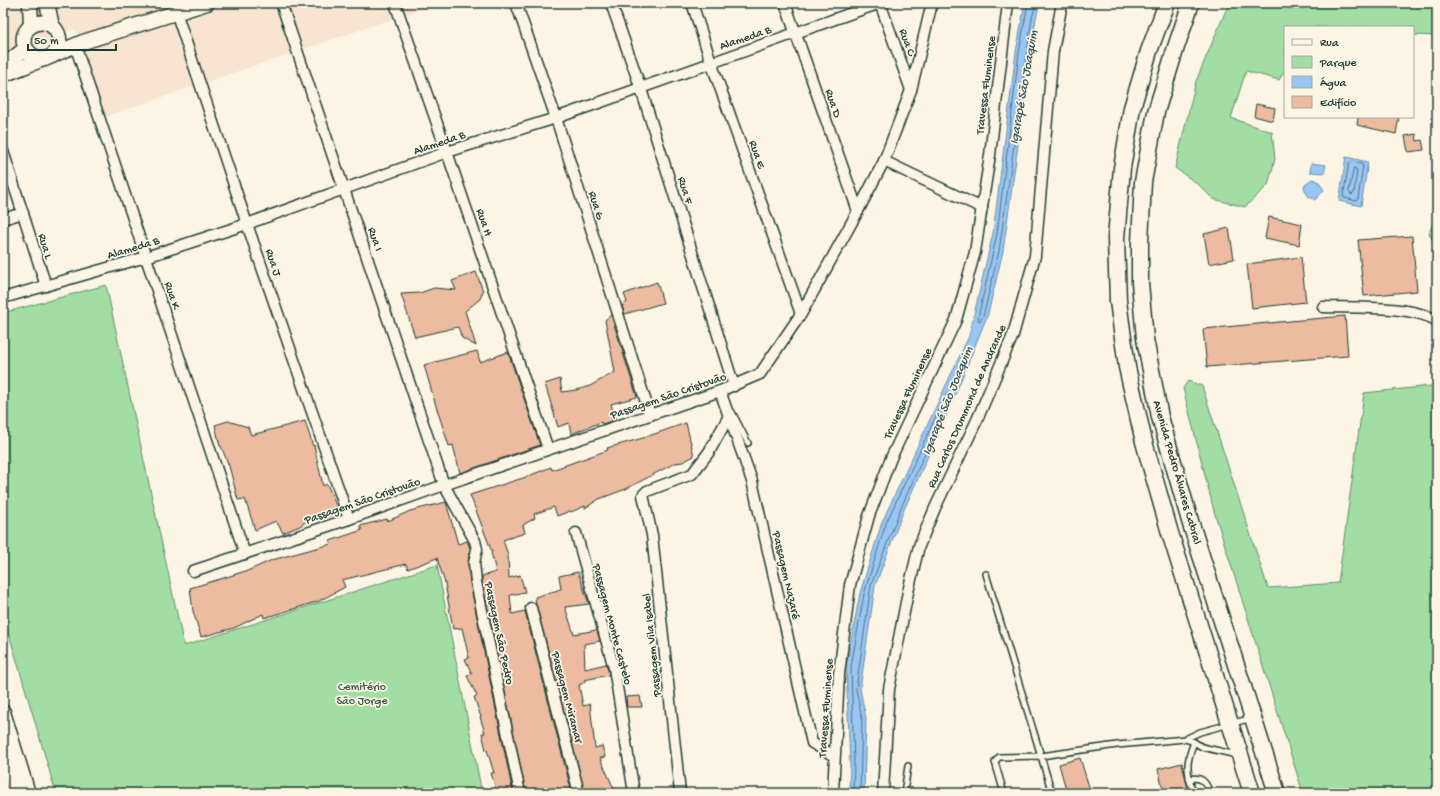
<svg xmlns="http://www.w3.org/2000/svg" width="1440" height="796" font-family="'Gochi Hand',sans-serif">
<rect width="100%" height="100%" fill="#fcf5e5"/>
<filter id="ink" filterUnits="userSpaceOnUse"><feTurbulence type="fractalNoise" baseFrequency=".025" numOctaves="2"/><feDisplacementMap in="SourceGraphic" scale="8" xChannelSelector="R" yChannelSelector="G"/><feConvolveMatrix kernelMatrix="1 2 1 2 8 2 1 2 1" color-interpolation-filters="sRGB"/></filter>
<g filter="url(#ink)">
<!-- built -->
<polygon fill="#f8e4d0" points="3,3 243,3 245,9 262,3 439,3 104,117 75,29 3,59"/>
<!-- green -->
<g fill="#a2dda3" stroke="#608d6c">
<polygon points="1229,3 1437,3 1437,36 1413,35 1413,27 1285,27 1285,70 1279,80 1246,71 1231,118 1272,132 1275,159 1268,185 1245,207 1213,199 1199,185 1175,168 1196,81"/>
<polygon points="1437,215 1437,249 1429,233"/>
<polygon points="106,285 184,646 437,565 482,793 56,793 3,614 3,313"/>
<polygon points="1188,381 1202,386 1268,588 1338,583 1364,393 1431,386 1437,388 1437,793 1303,793 1214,511 1183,388"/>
</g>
<!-- water -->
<g fill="#9ac6f3" stroke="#698fa7">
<polygon points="1025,3 1040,3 1036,18 1003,251 988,314 952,402 903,512 875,586 860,689 866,718 864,793 849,793 850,764 846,667 860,593 882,522 969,336 993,233 1016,52"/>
<polygon points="1346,157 1368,162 1361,206 1339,201"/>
<polygon points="1311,163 1326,165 1324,173 1310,172"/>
<polygon points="1312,179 1318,181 1324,190 1315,200 1308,196 1304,188 1305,184"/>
</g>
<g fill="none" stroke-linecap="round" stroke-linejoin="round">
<!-- shore -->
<g stroke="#507480" stroke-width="1">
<polyline points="1028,3 1019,53 997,234 978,318 979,321 981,320 984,313 999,251 1032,18 1036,3"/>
<polygon points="1351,162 1362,164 1363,166 1358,199 1356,201 1345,198 1343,197 1349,163"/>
<polygon points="1354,168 1357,170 1354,193 1352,195 1349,192"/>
<polyline points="853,793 854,763 851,667 864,594 886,523 947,393 950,392 951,394 900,510 871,585 856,689 862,718 860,793"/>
</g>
</g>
<!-- building -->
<g fill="#edbb9f" stroke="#1f3d34">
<polygon points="1256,104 1275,108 1273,121 1254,116"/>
<polygon points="1358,117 1399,117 1396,134 1357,125"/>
<polygon points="1416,134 1417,141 1422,140 1424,150 1408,152 1405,136"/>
<polygon points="1269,217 1302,224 1299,245 1265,238"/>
<polygon points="1229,228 1234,259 1209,264 1204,234"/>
<polygon points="1412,236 1417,291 1364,296 1358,240"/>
<polygon points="1301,257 1306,302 1252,308 1247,264"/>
<polygon points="476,272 483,291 480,299 465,311 476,346 462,338 458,327 415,337 401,294 420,293 434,288 456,290 452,281"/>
<polygon points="657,282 663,303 625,314 622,306 627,302 624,294"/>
<polygon points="611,315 637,397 611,404 616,420 602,424 601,422 571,434 569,423 558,427 545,384 560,379 562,392 576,390 590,386 615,372 605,320"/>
<polygon points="1345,316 1348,356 1207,367 1203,329"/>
<polygon points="477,351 480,362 508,352 540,445 460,473 453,445 449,446 436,406 424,365"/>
<polygon points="228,421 248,427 251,435 305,421 313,446 314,445 323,486 327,484 339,512 318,521 316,514 300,526 283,533 276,521 255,530 245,499 238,500 229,466 221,446 220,446 215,425"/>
<polygon points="686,423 694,456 683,462 675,463 626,489 599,499 585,508 585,506 571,512 570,511 557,516 554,507 534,514 535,518 523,525 525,533 503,540 508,555 509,578 520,575 525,592 510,595 512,614 525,611 572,793 526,793 482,581 482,576 496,572 491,552 492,552 470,495 526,477 551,467 552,470 608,450 607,448 643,438"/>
<polygon points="446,502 458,544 467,541 470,548 468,563 470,583 513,793 497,793 491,773 494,773 487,750 486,750 482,733 485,733 480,717 481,717 474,697 477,696 467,676 472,674 465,659 469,658 462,628 453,629 445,583 437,558 408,569 406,564 342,580 345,587 319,601 264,618 263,614 234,628 201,637 193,611 190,588 227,577 245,571 245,572 272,560 331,544 330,541 362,530 360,526 387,519 388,521 410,511"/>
<polygon points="578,572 589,604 565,607 574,634 597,630 600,641 584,644 585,669 606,664 608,669 609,675 584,680 585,682 579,685 583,706 590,704 595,748 602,746 605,757 600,758 616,793 585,793 536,604 535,597 561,589 559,576"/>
<polygon points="640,696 642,707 627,707 626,697"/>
<polygon points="1080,758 1091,793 1067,793 1059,764"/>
<polygon points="1182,763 1189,793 1164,793 1158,769"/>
</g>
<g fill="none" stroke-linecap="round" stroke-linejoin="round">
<defs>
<g id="lane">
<polyline points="732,412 748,443"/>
<polyline points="986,574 1041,756 1117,745 1185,739 1200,732 1252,718"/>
<polyline points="1185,739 1194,742 1202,747 1237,755"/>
<path d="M1189,779C1202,776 1206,782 1210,793"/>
<polyline points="904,793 908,766"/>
<polyline points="1004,793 995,762 999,757 1041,756 1052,793"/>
<path d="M1193,793C1187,770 1185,765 1194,742"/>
</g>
<g id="street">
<polyline points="281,3 444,485 475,541 477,549 474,563 476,582 520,793"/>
<polyline points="395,3 447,152 548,449"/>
<polyline points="516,3 556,118 650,415"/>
<polyline points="611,3 641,89 734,386"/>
<polyline points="692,3 711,62 801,314"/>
<polyline points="785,3 858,211"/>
<polyline points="880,3 911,90"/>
<polyline points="176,12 247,224 349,519"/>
<polyline points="75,45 245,554"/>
<polyline points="3,151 46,286"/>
<polyline points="884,161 982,208"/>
<polyline points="3,219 23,213"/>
<polyline points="3,298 146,257 247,224 447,152 556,118 880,3"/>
<path d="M1323,307C1353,308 1412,305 1437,321"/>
<polyline points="720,391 752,481 812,743 834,756"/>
<polyline points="576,533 614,668 634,793"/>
<polyline points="193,571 349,519 444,485 720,391 760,374 801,314 858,211 884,161 911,90 932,3"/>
<polyline points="531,608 579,793"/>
<polyline points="680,793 652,535 643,495 647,491 692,474 709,452 729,416"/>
<polyline points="833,793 839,674 850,585 869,516 891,458 956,320 975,252 990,155 1008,3"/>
<polyline points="883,793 889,689 908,592 919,546 935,508 977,420 1013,335 1035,256 1053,51 1062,3"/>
</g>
<g id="secondary">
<polyline points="30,3 31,26"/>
<polyline points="47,3 52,26"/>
<polyline points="53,55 83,42 207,3"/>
<polyline points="3,66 25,49"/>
<path d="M3,75C15,70 26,66 38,61C42,60 48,58 52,56C67,44 57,19 38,23C16,28 20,58 45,59"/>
<polyline points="3,712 28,793"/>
<polyline points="8,753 14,793"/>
</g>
<g id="primary">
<polyline points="1167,3 1149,51 1132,108 1122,168 1116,238 1118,301 1127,367 1144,442 1170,533 1252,793"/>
<polyline points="1191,3 1176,47 1156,112 1143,182 1140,242 1140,283 1145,339 1160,417 1190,521 1277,793"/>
</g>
</defs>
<!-- lane casing -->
<use href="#lane" stroke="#1f3d34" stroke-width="8"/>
<!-- street casing -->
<use href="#street" stroke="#1f3d34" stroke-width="13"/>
<!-- secondary casing -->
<use href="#secondary" stroke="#1f3d34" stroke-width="17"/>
<!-- primary casing -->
<use href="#primary" stroke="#1f3d34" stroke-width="19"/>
<!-- lane -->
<use href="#lane" stroke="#fcf5e5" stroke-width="5"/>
<!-- street -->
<use href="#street" stroke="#fcf5e5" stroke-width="10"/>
<!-- secondary -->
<use href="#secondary" stroke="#fcf5e5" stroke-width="14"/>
<!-- primary -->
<use href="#primary" stroke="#fcf5e5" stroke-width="16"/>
</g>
</g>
<g text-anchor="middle" stroke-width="3.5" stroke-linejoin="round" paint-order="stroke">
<!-- street labels -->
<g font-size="12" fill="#1f3d34" stroke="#fcf5e5">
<text transform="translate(745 37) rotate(-19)" y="4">Alameda B</text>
<text transform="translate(908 42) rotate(70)" y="4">Rua C</text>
<text transform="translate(985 85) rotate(-83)" y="4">Travessa Fluminense</text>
<text transform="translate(834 103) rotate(71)" y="4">Rua D</text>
<text transform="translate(439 142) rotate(-19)" y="4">Alameda B</text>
<text transform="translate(758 154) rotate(70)" y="4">Rua E</text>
<text transform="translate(686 190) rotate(73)" y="4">Rua F</text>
<text transform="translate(597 205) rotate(72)" y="4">Rua G</text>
<text transform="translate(485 222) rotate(71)" y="4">Rua H</text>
<text transform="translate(376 239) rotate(71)" y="4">Rua I</text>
<text transform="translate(46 246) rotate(73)" y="4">Rua L</text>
<text transform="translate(133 247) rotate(-17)" y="4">Alameda B</text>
<text transform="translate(274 262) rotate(71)" y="4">Rua J</text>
<text transform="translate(173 295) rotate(72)" y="4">Rua K</text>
<text transform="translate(907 393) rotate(-65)" y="4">Travessa Fluminense</text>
<text transform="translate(668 395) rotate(-19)" y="4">Passagem São Cristovão</text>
<text transform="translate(966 406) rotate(-66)" y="4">Rua Carlos Drummond de Andrande</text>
<text transform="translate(1178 472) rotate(74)" y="4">Avenida Pedro Álvares Cabral</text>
<text transform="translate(362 500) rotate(-19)" y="4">Passagem São Cristovão</text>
<text transform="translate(787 575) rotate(77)" y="4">Passagem Nazaré</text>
<text transform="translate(613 624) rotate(75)" y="4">Passagem Monte Castelo</text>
<text transform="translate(500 633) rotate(78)" y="4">Passagem São Pedro</text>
<text transform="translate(651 645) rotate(-96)" y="4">Passagem Vila Isabel</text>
<text transform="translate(568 697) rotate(75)" y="4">Passagem Miramar</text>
<text transform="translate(825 708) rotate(-86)" y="4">Travessa Fluminense</text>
</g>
<!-- park labels -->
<g font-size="12" fill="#395d4a" stroke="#fcf5e5">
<text x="362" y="690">Cemitério<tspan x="362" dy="14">São Jorge</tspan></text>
</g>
<!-- water labels -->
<g font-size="13" font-style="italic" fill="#38585a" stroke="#fcf5e5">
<text transform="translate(1022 87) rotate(-80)" y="5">Igarapé São Joaquim</text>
<text transform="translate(946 400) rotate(-68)" y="5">Igarapé São Joaquim</text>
</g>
</g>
<!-- margin -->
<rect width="1440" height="796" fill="none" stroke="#fcf5e5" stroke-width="16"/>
<rect x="8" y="8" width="1424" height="780" fill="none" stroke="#1f3d34" stroke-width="1.5" filter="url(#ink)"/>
<!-- legend -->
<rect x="1284" y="26" width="130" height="92" fill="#fcf5e5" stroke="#a4ab9e"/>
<rect x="1292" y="39" width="20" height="6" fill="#fcf5e5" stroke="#a4ab9e"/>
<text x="1320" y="46" font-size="12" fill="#1f3d34">Rua</text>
<rect x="1292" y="56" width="20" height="12" fill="#a2dda3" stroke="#a4ab9e"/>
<text x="1320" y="66" font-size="12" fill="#1f3d34">Parque</text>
<rect x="1292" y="76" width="20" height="12" fill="#9ac6f3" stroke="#a4ab9e"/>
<text x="1320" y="86" font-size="12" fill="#1f3d34">Água</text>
<rect x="1292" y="96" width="20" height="12" fill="#edbb9f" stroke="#a4ab9e"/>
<text x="1320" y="106" font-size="12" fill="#1f3d34">Edifício</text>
<!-- scale -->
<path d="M28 44v6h88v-6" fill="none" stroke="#1f3d34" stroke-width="2"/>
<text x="34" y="44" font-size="12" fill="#1f3d34" stroke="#fcf5e5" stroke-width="3" paint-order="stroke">50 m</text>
</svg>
